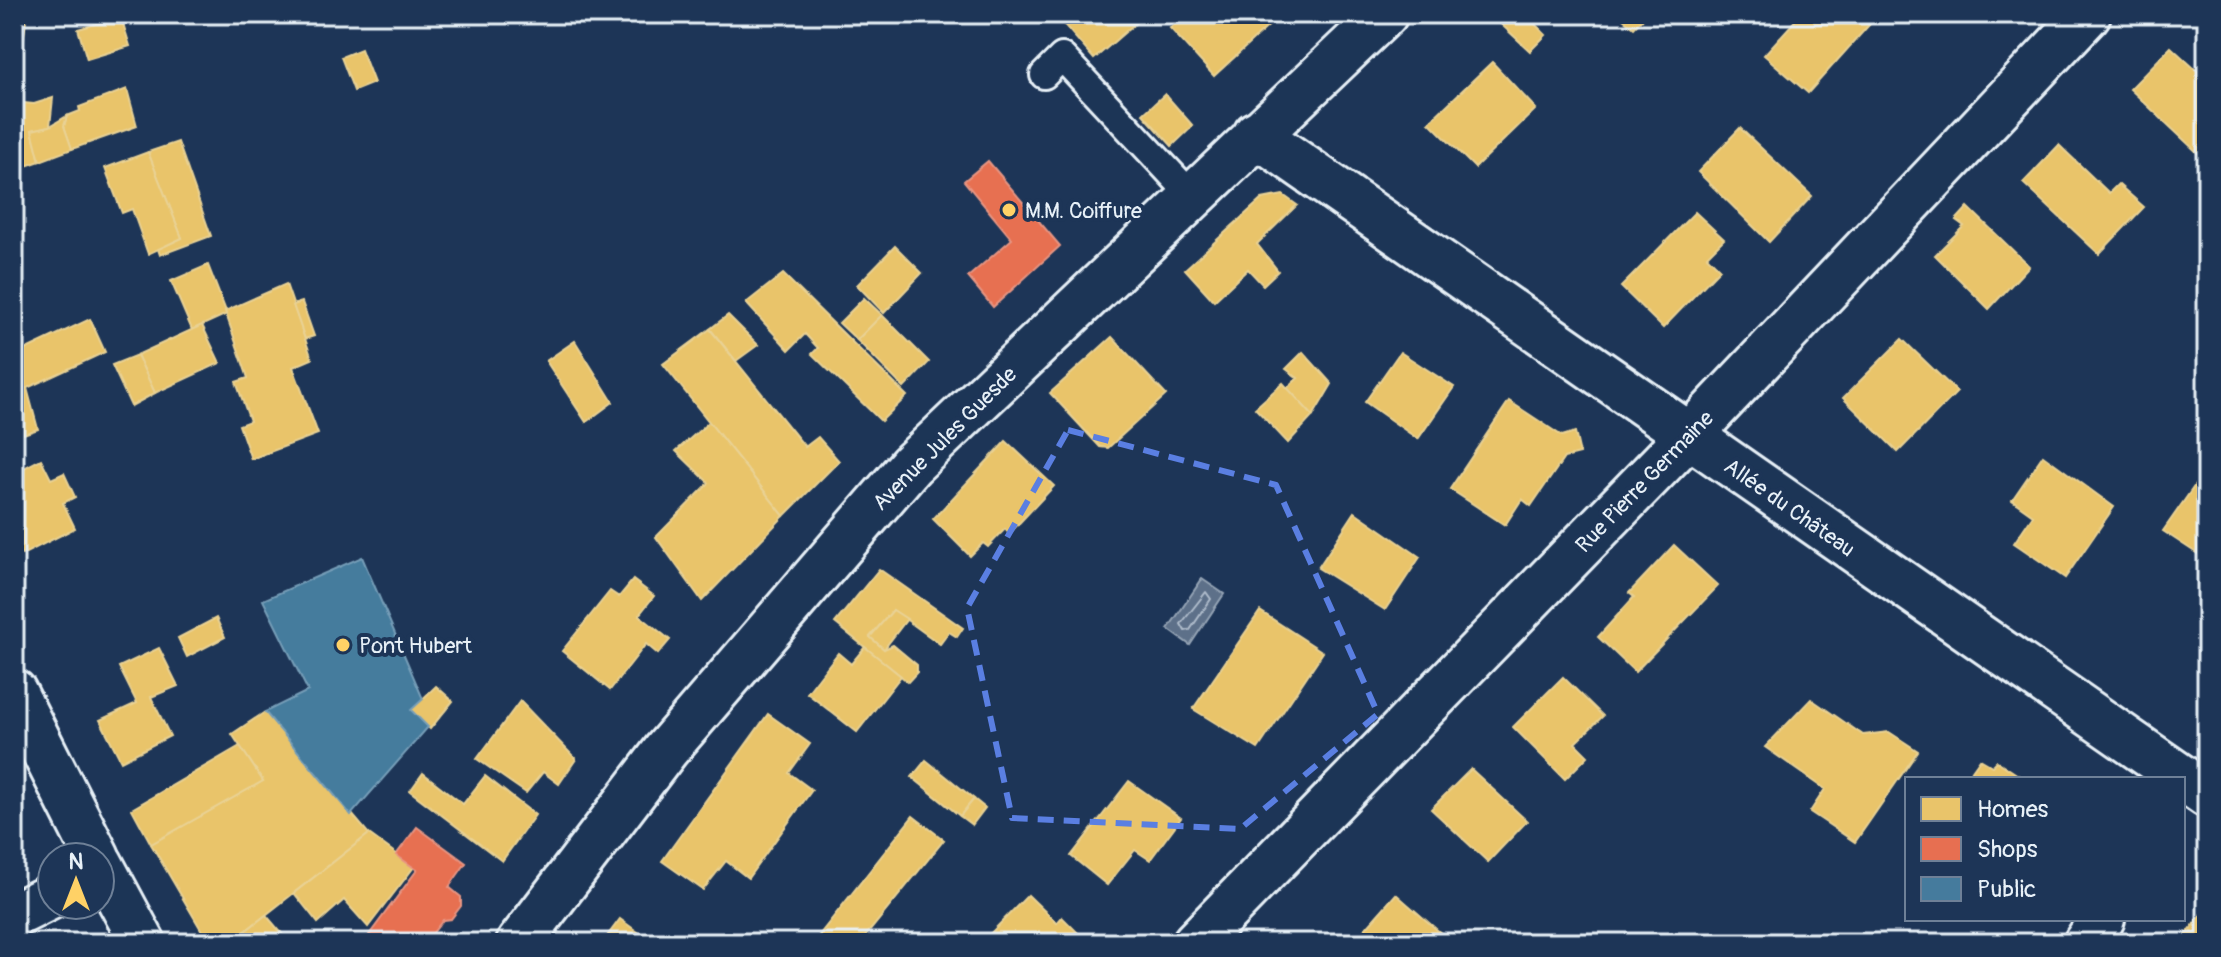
<svg xmlns="http://www.w3.org/2000/svg" width="2221" height="957" font-family="Pangolin,sans-serif">
<rect width="100%" height="100%" fill="#1d3557"/>
<filter id="ink" filterUnits="userSpaceOnUse"><feTurbulence type="fractalNoise" baseFrequency=".0125" numOctaves="2"/><feDisplacementMap in="SourceGraphic" scale="16" xChannelSelector="R" yChannelSelector="G"/><feConvolveMatrix kernelMatrix="1 2 1 2 8 2 1 2 1" color-interpolation-filters="sRGB"/></filter>
<g filter="url(#ink)">
<!-- water -->
<polygon fill="#5d7089" stroke="#95a4b5" stroke-width="2" points="1202,579 1224,594 1190,645 1168,629"/>
<!-- homes -->
<g fill="#e9c46a" stroke="#e9d295" stroke-width="2">
<polygon points="14,14 27,14 18,76 14,76"/>
<polygon points="1055,14 1146,14 1094,59"/>
<polygon points="1186,14 1269,14 1275,20 1214,76 1170,28"/>
<polygon points="1490,14 1541,14 1533,22 1546,35 1530,51"/>
<polygon points="1617,14 1647,14 1634,28"/>
<polygon points="1801,14 1878,15 1808,93 1764,55"/>
<polygon points="121,17 130,46 87,59 78,29"/>
<polygon points="2171,47 2207,80 2207,147 2200,155 2130,89"/>
<polygon points="361,49 374,83 354,91 341,57"/>
<polygon points="1492,62 1536,109 1475,168 1429,122"/>
<polygon points="127,89 137,126 72,149 64,126 67,116 80,111 79,107"/>
<polygon points="1165,94 1193,126 1172,146 1143,114"/>
<polygon points="53,98 50,126 32,130 40,161 14,170 14,102 34,104"/>
<polygon points="67,116 64,126 72,149 40,161 32,130 50,126"/>
<polygon points="1740,128 1812,196 1769,242 1698,172"/>
<polygon points="178,142 211,236 160,255 158,249 182,238 148,152"/>
<polygon points="2059,145 2109,193 2118,184 2144,207 2099,254 2023,183"/>
<polygon points="148,152 182,238 148,254 132,209 122,213 105,168"/>
<polygon points="1283,195 1297,205 1257,244 1278,271 1263,285 1248,269 1214,301 1185,269 1262,199"/>
<polygon points="1968,207 2029,266 1989,309 1935,255 1964,226 1956,220"/>
<polygon points="1695,212 1724,239 1707,256 1720,269 1663,328 1621,287"/>
<polygon points="895,246 922,273 884,313 857,285"/>
<polygon points="208,265 227,314 192,330 171,281"/>
<polygon points="783,274 907,396 881,421 812,354 818,348 805,334 789,350 746,303"/>
<polygon points="286,284 312,359 293,367 318,434 251,459 239,425 250,421 236,382 248,378 225,311"/>
<polygon points="864,298 882,315 857,340 839,323"/>
<polygon points="302,302 314,336 305,339 293,305"/>
<polygon points="728,315 758,345 736,361 710,329"/>
<polygon points="882,315 929,362 904,388 857,340"/>
<polygon points="90,319 105,352 27,388 38,429 14,437 14,355"/>
<polygon points="202,325 220,363 155,393 137,355"/>
<polygon points="710,329 805,447 818,437 839,461 784,516 663,364"/>
<polygon points="1112,337 1166,395 1108,448 1100,447 1050,393"/>
<polygon points="1902,339 1957,392 1898,452 1843,398"/>
<polygon points="575,341 613,402 586,422 546,361"/>
<polygon points="1303,352 1332,384 1313,416 1287,388 1298,378 1286,369"/>
<polygon points="1400,352 1454,387 1418,439 1365,402"/>
<polygon points="137,355 155,393 131,406 112,365"/>
<polygon points="1283,383 1313,416 1288,443 1255,408"/>
<polygon points="1509,401 1562,436 1575,432 1580,454 1564,458 1531,506 1522,499 1505,525 1450,489"/>
<polygon points="709,422 784,516 702,601 656,537 709,483 676,451"/>
<polygon points="1006,441 1054,486 1009,534 1005,529 988,547 983,543 970,556 933,519"/>
<polygon points="2043,455 2114,507 2065,578 2014,543 2033,515 2012,500"/>
<polygon points="41,459 51,479 64,473 75,497 63,503 75,528 22,555 14,539 14,473"/>
<polygon points="2207,468 2207,560 2163,531"/>
<polygon points="1355,512 1420,557 1385,610 1318,568"/>
<polygon points="1674,545 1718,586 1635,672 1598,637 1634,597 1629,593"/>
<polygon points="879,569 963,628 957,637 949,632 940,644 893,610 870,637 884,649 893,645 917,665 917,672 908,682 835,623"/>
<polygon points="633,580 654,596 639,615 670,640 658,654 646,644 610,690 562,651 610,591 619,597"/>
<polygon points="893,610 907,619 884,649 870,637"/>
<polygon points="1260,611 1323,652 1258,749 1193,709"/>
<polygon points="216,618 225,637 187,657 178,638"/>
<polygon points="865,647 901,676 857,732 807,693 838,653 851,664"/>
<polygon points="159,648 178,686 151,697 170,736 121,761 100,720 137,703 119,667"/>
<polygon points="1563,677 1603,716 1575,743 1588,756 1565,779 1513,727"/>
<polygon points="436,686 453,701 430,729 411,710"/>
<polygon points="1811,699 1863,735 1889,732 1918,751 1855,842 1810,812 1825,789 1765,747"/>
<polygon points="520,701 576,759 559,784 543,772 526,793 477,759"/>
<polygon points="265,712 369,834 230,943 209,943 151,844 263,781 232,734"/>
<polygon points="768,714 810,744 789,773 812,790 748,878 726,861 703,890 662,861"/>
<polygon points="240,746 263,781 151,844 132,809"/>
<polygon points="1980,759 1992,766 1997,761 2024,779 1966,779"/>
<polygon points="926,760 974,799 960,816 912,777"/>
<polygon points="1471,769 1527,821 1488,862 1431,809"/>
<polygon points="423,773 463,804 485,776 535,815 502,861 410,791"/>
<polygon points="1129,781 1181,818 1150,860 1135,850 1107,885 1071,856"/>
<polygon points="974,799 985,808 972,825 960,816"/>
<polygon points="913,816 944,840 860,943 813,943"/>
<polygon points="369,834 414,867 368,927 344,900 318,923 294,893"/>
<polygon points="1396,894 1451,942 1365,943 1358,937"/>
<polygon points="1028,895 1057,923 1062,917 1083,938 1077,943 998,943 989,935"/>
<polygon points="2206,908 2207,943 2180,943"/>
<polygon points="266,915 290,943 230,943"/>
<polygon points="620,919 653,943 602,943"/>
</g>
<!-- shops -->
<g fill="#e76f51" stroke="#e79683" stroke-width="2">
<polygon points="988,161 1060,246 993,307 968,277 1012,239 964,181"/>
<polygon points="417,827 466,863 449,887 461,897 461,906 451,919 443,920 429,938 435,943 381,943 369,935 417,870 396,855"/>
</g>
<!-- public -->
<polygon fill="#457b9d" stroke="#769eb8" stroke-width="2" points="362,557 423,699 411,710 428,727 351,815 265,712 308,691 263,600"/>
<g fill="none" stroke-linecap="round" stroke-linejoin="round">
<!-- shore -->
<polygon stroke="#b0bdcc" stroke-width="2" points="1206,592 1211,599 1190,630 1185,631 1181,624"/>
<defs>
<polyline id="service" points="1044,75 1062,57 1192,196"/>
<g id="minor">
<polyline points="1256,134 2207,795"/>
<polyline points="14,915 52,896"/>
<polyline points="1195,943 1702,422 2088,14"/>
<polyline points="2086,943 2102,919"/>
</g>
<g id="secondary">
<polyline points="14,692 97,857"/>
<polyline points="100,863 143,943"/>
</g>
<polyline id="primary" points="519,943 666,750 911,465 1385,14"/>
</defs>
<!-- service casing -->
<use href="#service" stroke="#e8f1f8" stroke-width="32"/>
<!-- minor casing -->
<use href="#minor" stroke="#e8f1f8" stroke-width="50"/>
<!-- secondary casing -->
<use href="#secondary" stroke="#e8f1f8" stroke-width="50"/>
<!-- primary casing -->
<use href="#primary" stroke="#e8f1f8" stroke-width="50"/>
<!-- service -->
<use href="#service" stroke="#1d3557" stroke-width="26"/>
<!-- minor -->
<use href="#minor" stroke="#1d3557" stroke-width="44"/>
<!-- secondary -->
<use href="#secondary" stroke="#1d3557" stroke-width="44"/>
<!-- primary -->
<use href="#primary" stroke="#1d3557" stroke-width="44"/>
</g>
</g>
<!-- marked area -->
<path fill="none" stroke="#5a7fe2" stroke-width="6" stroke-dasharray="16 10" stroke-linejoin="round" d="M1068,430L1276,485L1378,714L1240,829L1012,818L967,608Z"/>
<!-- markers -->
<g fill="#ffd166" stroke="#1d3557" stroke-width="3">
<circle cx="1009" cy="210" r="8"/>
<circle cx="343" cy="645" r="8"/>
</g>
<g text-anchor="middle" stroke-width="8" stroke-linejoin="round" paint-order="stroke">
<!-- poi labels -->
<g font-size="22" fill="#e8f1f8" stroke="#1d3557" text-anchor="start">
<text x="1025" y="218">M.M. Coiffure</text>
<text x="359" y="653">Pont Hubert</text>
</g>
<!-- street labels -->
<g font-size="22" fill="#e8f1f8" stroke="#1d3557">
<text transform="translate(944 438) rotate(-45)" y="8">Avenue Jules Guesde</text>
<text transform="translate(1644 481) rotate(-46)" y="8">Rue Pierre Germaine</text>
<text transform="translate(1790 507) rotate(35)" y="8">Allée du Château</text>
</g>
</g>
<!-- margin -->
<rect width="2221" height="957" fill="none" stroke="#1d3557" stroke-width="48"/>
<rect x="24" y="24" width="2173" height="909" fill="none" stroke="#e8f1f8" stroke-width="3" filter="url(#ink)"/>
<!-- legend -->
<rect x="1905" y="777" width="280" height="144" fill="#1d3557" stroke="#6e8097" stroke-width="2"/>
<rect x="1921" y="797" width="40" height="24" fill="#e9c46a" stroke="#6e8097" stroke-width="2"/>
<text x="1977" y="817" font-size="24" fill="#e8f1f8">Homes</text>
<rect x="1921" y="837" width="40" height="24" fill="#e76f51" stroke="#6e8097" stroke-width="2"/>
<text x="1977" y="857" font-size="24" fill="#e8f1f8">Shops</text>
<rect x="1921" y="877" width="40" height="24" fill="#457b9d" stroke="#6e8097" stroke-width="2"/>
<text x="1977" y="897" font-size="24" fill="#e8f1f8">Public</text>
<!-- north arrow -->
<g transform="translate(76 881)"><circle r="38" fill="#1d3557" stroke="#6e8097" stroke-width="2"/>
<path d="M0-6L14 30L0 20L-14 30Z" fill="#ffd166"/>
<text y="-12" font-size="22" font-weight="bold" text-anchor="middle" fill="#e8f1f8">N</text>
</g>
</svg>
